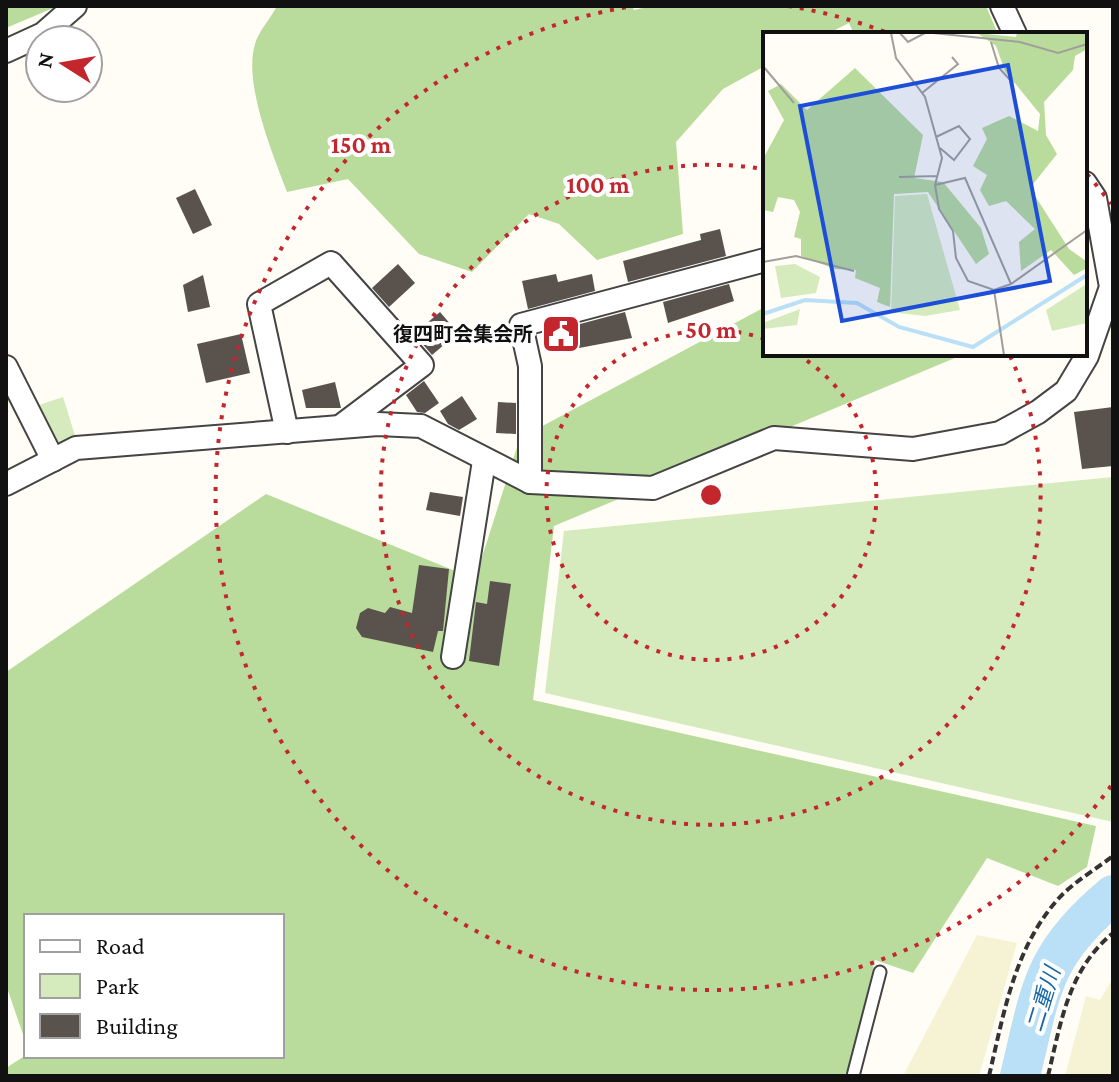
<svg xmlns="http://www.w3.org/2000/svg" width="1119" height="1082" font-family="'Crimson Pro','Noto Sans JP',serif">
<rect width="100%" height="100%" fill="#fffdf5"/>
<!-- farmland -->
<g fill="#f6f3d4">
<polygon points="977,935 1017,943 979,1076 903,1076"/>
<polygon points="1113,978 1113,1076 1065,1076 1086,996 1100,1000"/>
</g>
<!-- green -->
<g fill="#d5ebbd">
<polygon points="63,397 77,442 64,447 52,442 36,406"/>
<polygon points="1113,477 1113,822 545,693 564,531"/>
</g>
<!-- forest -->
<g fill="#b9dc9c">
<polygon points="6,6 58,6 6,28"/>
<path d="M277,6H632L634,10L652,6H986L998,34H854L849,23L827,34H765V66L723,89L676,142L683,234L597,260L559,224L529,214L472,272L419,254L348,179L287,192C273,155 243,83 255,44C258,32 271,18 277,6Z"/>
<polygon points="765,307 765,354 962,355 554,526 533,700 1096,826 1087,867 1058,886 987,858 913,973 875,960 851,1062 844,1076 6,1076 6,1068 26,1055 282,1056 282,916 26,916 26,1043 6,985 6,672 266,494 475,579 520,438"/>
</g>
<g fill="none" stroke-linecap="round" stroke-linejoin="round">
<!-- river -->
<path stroke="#b9e0f7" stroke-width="40" d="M1020,1076C1041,990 1041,955 1113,895"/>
</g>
<!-- building -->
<g fill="#5a524d">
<polygon points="195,189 212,225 193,234 176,198"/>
<polygon points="720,229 726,256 628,282 623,261 701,240 700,234"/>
<polygon points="398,264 415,283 389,307 372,288"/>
<polygon points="556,274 558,282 592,274 595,291 528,309 522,281"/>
<polygon points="203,275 210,307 188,312 183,285"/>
<polygon points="729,284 734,301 668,323 663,302"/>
<polygon points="440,312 458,333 432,355 414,334"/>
<polygon points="625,312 632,338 558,352 554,331"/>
<polygon points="241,334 250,373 206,383 197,344"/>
<polygon points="424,381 439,403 425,413 417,412 406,395"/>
<polygon points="335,382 341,408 306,408 302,390"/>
<polygon points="462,396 477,419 459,430 448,424 440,411"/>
<polygon points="498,402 516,403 516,434 496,433"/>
<polygon points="1113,407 1113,466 1082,469 1074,412"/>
<polygon points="430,492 463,497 460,516 426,510"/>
<polygon points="419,565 449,569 443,631 438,631 433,652 362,637 356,628 360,613 368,608 385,613 390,607 412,613"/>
<polygon points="490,581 511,584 499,666 469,661 476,602 487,604"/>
</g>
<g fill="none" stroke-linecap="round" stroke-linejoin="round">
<defs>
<polyline id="lane" points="853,1076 880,972"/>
<g id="street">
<polyline points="1002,6 1015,34"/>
<polyline points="6,51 43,34 75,6"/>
<polyline points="6,367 53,460"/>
<polyline points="287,432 259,304 331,263 422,365 341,426"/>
<polyline points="530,482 530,366 521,325 765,260"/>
<polyline points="6,484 76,448 378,424 421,426 530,482 653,488 774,438 913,449 1000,433 1038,412 1066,391 1087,356 1111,287 1095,198 1085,183"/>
<polyline points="453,657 484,461"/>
</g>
</defs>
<!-- lane casing -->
<use href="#lane" stroke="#444" stroke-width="15"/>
<!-- street casing -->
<use href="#street" stroke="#444" stroke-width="26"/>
<!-- path -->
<g stroke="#333" stroke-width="4" stroke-dasharray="8 4" stroke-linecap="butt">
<path d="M989,1076C1004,1013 1014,948 1059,898C1074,882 1096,869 1113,856"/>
<path d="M1048,1076C1061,1022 1068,970 1113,933"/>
</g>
<!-- lane -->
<use href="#lane" stroke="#fff" stroke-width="11"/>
<!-- street -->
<use href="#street" stroke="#fff" stroke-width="22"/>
</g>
<!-- distance rings -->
<g fill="none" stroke="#c4262e" stroke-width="4" stroke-dasharray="4 8">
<path d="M797 354A165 165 0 1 1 765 339"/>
<path d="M1010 356A330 330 0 1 1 763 169"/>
<path d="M1111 786A495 495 0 1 1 634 6M788 6A495 495 0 0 1 888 33M1087 174A495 495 0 0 1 1111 204"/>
</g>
<!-- icons -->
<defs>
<symbol id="civic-square" viewBox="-11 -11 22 22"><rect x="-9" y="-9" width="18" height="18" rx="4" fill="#c4262e" stroke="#fff"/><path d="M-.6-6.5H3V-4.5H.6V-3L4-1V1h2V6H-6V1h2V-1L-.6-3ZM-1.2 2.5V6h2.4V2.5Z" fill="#fff"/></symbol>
</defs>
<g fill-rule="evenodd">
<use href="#civic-square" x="539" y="312" width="44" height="44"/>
</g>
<g text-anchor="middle" stroke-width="8" stroke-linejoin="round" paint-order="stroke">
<!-- poi labels -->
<g font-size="20" font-weight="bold" fill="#111" stroke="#fff" text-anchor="end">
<text x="533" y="341">復四町会集会所</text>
</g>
<!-- water labels -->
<g font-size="22" font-style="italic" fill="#1768a6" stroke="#fff">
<text transform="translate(1043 999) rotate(-73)" y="8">二重川</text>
</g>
</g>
<!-- overview -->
<g transform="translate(763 32)">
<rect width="324" height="324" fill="#fffdf5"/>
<path d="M164,162L197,278L162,284L128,280L132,164ZM32,232L57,245L53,261L18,266L12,234ZM322,253L324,291L289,299L283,278ZM37,277L34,293L0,297V291Z" fill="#d5ebbd"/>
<path d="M214,1L253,5L254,1H324V17L312,24L310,38L281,70L283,103L294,122L267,156L306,217L323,229L322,237L311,243L288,218L258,239L256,210L272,197L243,169L226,174L217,158L224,143L210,134L224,107L219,96L246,84L275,99L277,82L242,39L233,14ZM92,36L160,103L151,146L180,150L218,196L226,222L213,232L165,160L131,162L127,275L114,270L117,256L92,246L93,238L72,237L38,224V207L31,205L37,180L31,168L15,165L10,180L0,178V127L21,88L5,59L18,52L44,78Z" fill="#b9dc9c"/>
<path fill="none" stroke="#b9e0f7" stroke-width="4" d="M0,282L42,268L94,271L136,295L210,315L324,243"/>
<path fill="none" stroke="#a09f9a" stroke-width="2" d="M128,1L133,26L162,65L179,126L172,153L176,177L190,199L193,226L205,249L231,258L248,252L324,198M137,1L145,10L162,1M170,1L257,10L295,21L324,12M228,10L236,36L250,51M0,34L31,71M159,61L195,32L189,25M173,105L196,94L207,107L191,128L177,116M136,145L175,144M172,153L202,146L248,252M0,230L33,224L91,239M231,258L241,323"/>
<path fill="#1d4ed8" fill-opacity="0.15" stroke="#1d4ed8" stroke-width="4" d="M245,33L287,249L79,289L37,74Z"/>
<rect width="324" height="324" fill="none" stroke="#111" stroke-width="4"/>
</g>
<circle cx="711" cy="495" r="12" fill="#c4262e" stroke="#fff" stroke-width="4"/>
<g font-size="24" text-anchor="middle" font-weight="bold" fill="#c4262e" stroke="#fff" stroke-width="8" stroke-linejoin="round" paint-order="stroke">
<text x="361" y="153">150 m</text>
<text x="598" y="193">100 m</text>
<text x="711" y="338">50 m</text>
</g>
<!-- border -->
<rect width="1119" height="1082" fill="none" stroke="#111111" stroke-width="16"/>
<!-- legend -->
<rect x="24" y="914" width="260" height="144" fill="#ffffff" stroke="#a0a0a0" stroke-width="2"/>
<rect x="40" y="940" width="40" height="12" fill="#ffffff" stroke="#a0a0a0" stroke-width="2"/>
<text x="96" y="954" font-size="24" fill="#111111">Road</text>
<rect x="40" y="974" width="40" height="24" fill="#d5ebbd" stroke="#a0a0a0" stroke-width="2"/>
<text x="96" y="994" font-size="24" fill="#111111">Park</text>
<rect x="40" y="1014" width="40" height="24" fill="#5a524d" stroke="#a0a0a0" stroke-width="2"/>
<text x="96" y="1034" font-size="24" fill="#111111">Building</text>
<!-- north arrow -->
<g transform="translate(64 64) rotate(281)"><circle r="38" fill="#ffffff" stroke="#a0a0a0" stroke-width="2"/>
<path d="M0-6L14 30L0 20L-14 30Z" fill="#c4262e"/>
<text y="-12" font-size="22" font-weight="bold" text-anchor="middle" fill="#111111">N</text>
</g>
</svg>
